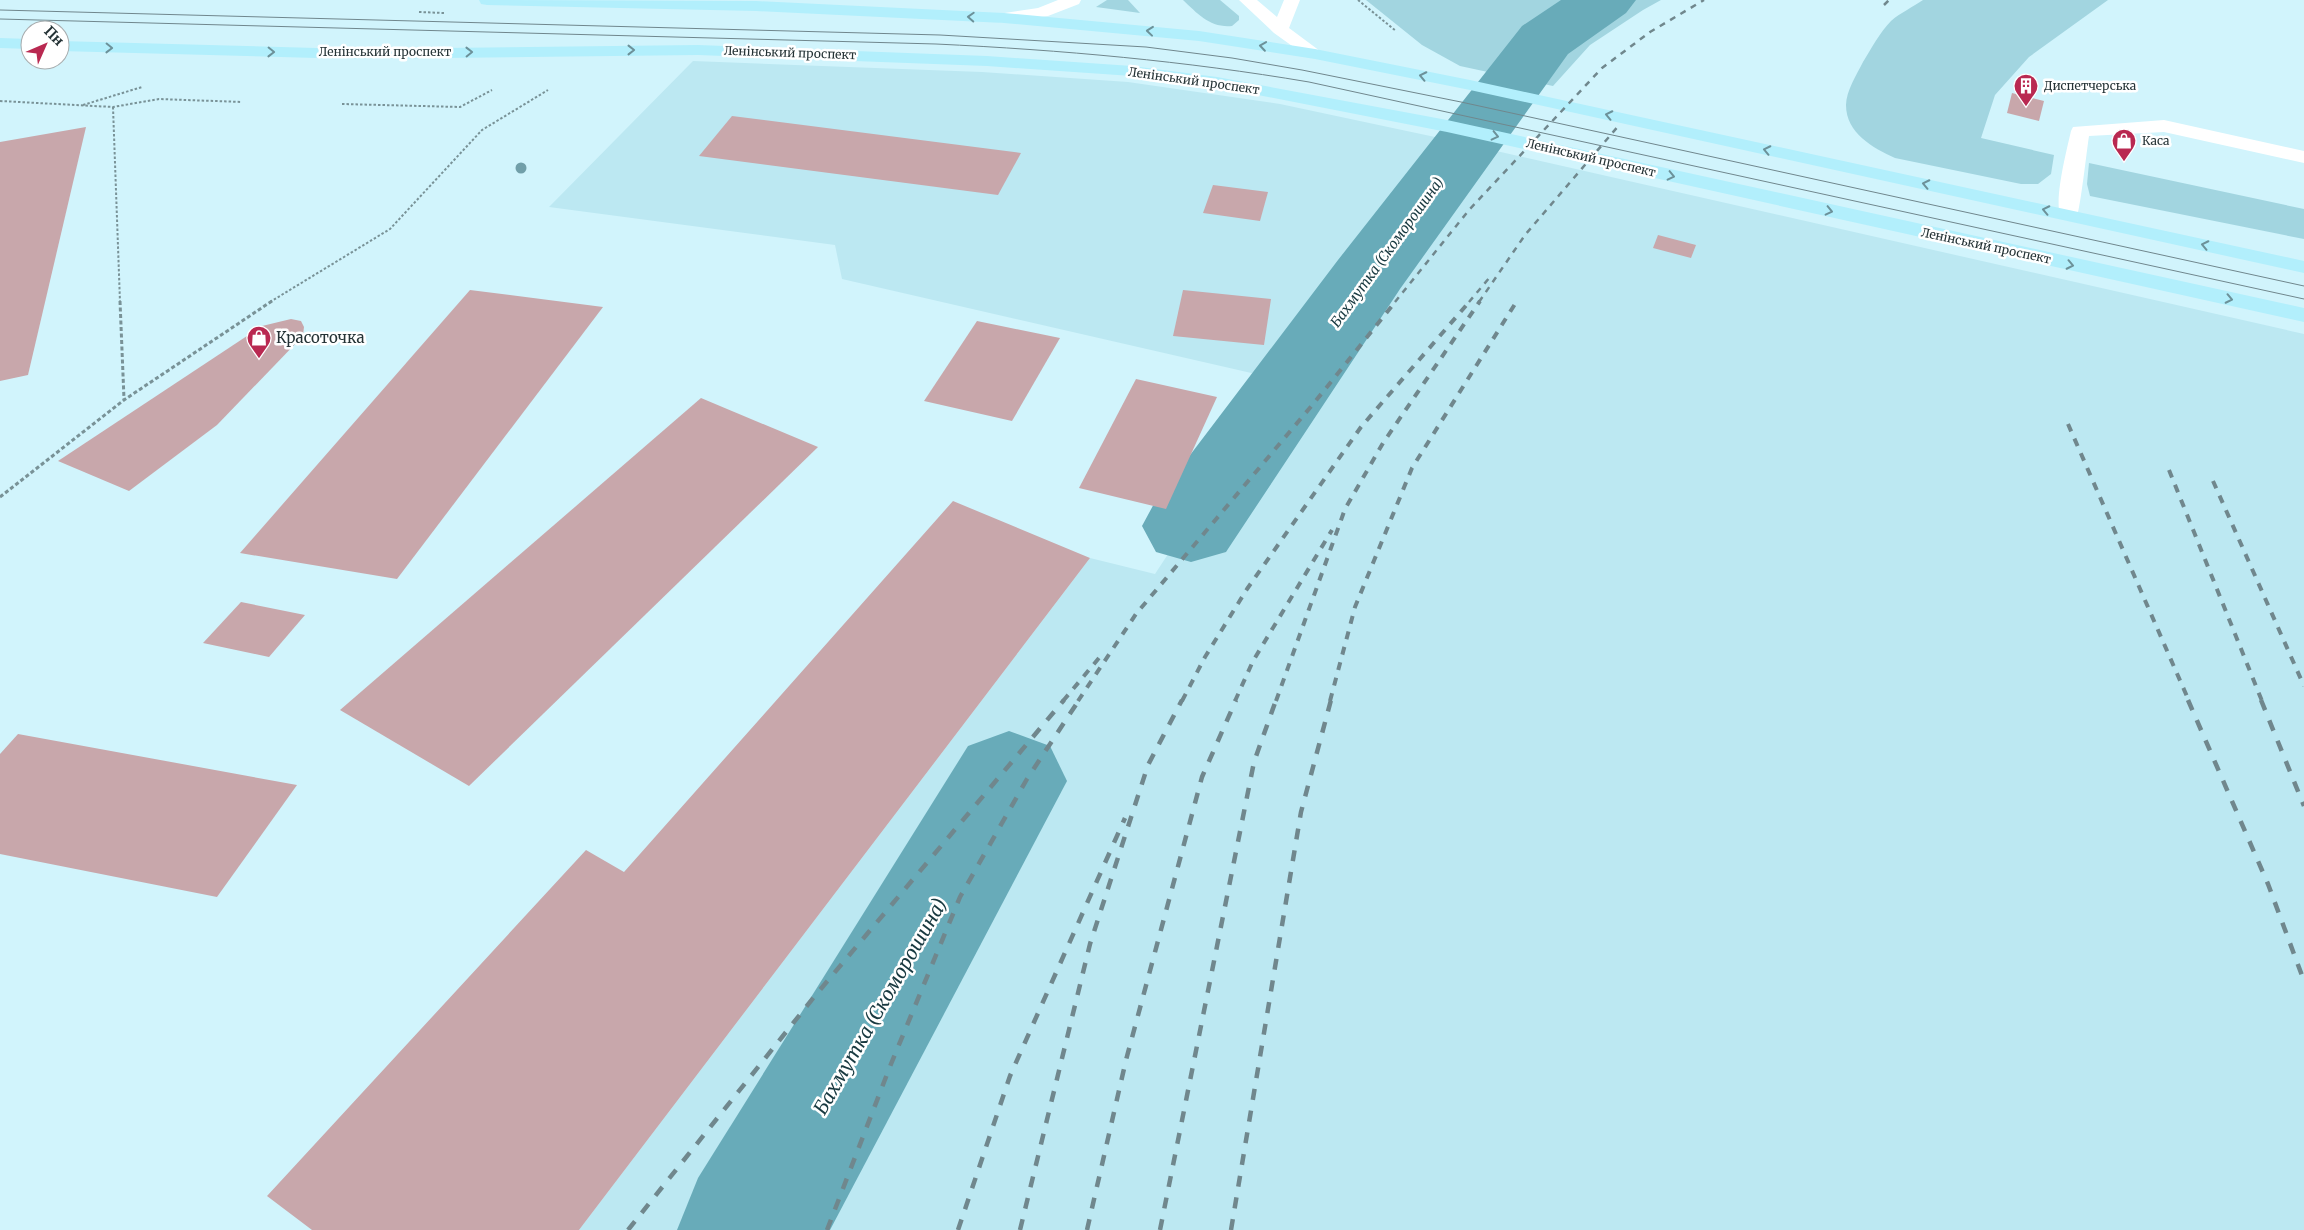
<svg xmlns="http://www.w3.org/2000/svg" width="2304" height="1230" font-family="Merriweather,serif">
<rect width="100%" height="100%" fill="#d1f4fc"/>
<!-- built -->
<polygon fill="#bce8f2" points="693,61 982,72 1128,82 1280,104 1435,137 2304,334 2304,1230 579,1230 1090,558 1155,574 1282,380 842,279 835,245 549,207"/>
<!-- green -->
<g fill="#a2d5e0">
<polygon points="1107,0 1128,0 1140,13 1096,7"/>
<path d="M1183,0H1220L1239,16V20L1232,26C1210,28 1198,14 1183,0Z"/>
<polygon points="1366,0 1661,0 1643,10 1590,45 1553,86 1460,66 1422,45"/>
<path d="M1923,0H2108L2029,57L1995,95L1981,138L2054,155L2051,174L2038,184H2021L1895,158C1873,148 1846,133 1846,105C1846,91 1857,74 1863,62C1871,49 1880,32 1891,21C1900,13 1913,7 1923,0Z"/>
<polygon points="2089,163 2304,209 2304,239 2090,196 2087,184"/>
</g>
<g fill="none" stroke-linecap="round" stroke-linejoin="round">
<!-- river -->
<g fill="#68abb9" fill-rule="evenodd">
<polygon points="1561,0 1636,0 1626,13 1568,54 1400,289 1226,552 1191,562 1156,552 1142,526 1156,500 1338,260 1522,26"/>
<polygon points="1009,731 1050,746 1067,781 830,1230 677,1230 698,1178 968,746"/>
</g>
</g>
<!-- building -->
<g fill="#c8a7ab">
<polygon points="2012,93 2044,101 2039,121 2007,113"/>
<polygon points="732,116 1021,153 998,195 699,156"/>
<polygon points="86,127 28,375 0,381 0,142"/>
<polygon points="1213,185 1268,192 1260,221 1203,213"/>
<polygon points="1658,235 1696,245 1691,258 1653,248"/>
<polygon points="470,290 603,307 397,579 240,553"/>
<polygon points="1183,290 1271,299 1264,345 1173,336"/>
<polygon points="291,319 301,321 304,327 303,335 298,341 217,425 129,491 58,461 262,326"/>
<polygon points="977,321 1060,338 1012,421 924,401"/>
<polygon points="1136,379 1217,397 1166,509 1079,488"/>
<polygon points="701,398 818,447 469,786 340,710"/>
<polygon points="953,501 1090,558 579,1230 312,1230 267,1196 586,850 624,872"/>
<polygon points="241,602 305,615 269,657 203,643"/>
<polygon points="18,734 297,785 217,897 0,854 0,754"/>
</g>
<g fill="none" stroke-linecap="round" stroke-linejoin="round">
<!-- path-far1 -->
<g stroke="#799297" stroke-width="2" stroke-dasharray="2.5 2" stroke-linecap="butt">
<polyline points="1358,0 1396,31"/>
<polyline points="419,12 444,13"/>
<polyline points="0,101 113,107 159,99 242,102"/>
<polyline points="342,104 460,107 492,90"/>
<polyline points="83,105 142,87"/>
<polyline points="113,107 120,302"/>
<polyline points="270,302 390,229 482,130 548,90"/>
</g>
<!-- path -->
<g stroke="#799297" stroke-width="3" stroke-dasharray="4 2.5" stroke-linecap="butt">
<polyline points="120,301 124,399"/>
<polyline points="0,497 124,400 272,301"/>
</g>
<!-- minor -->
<g fill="#fff" fill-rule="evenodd">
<polygon points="1058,0 1081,0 1079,4 1048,16 1004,23 998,22 996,18 998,14 1038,8"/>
<polygon points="1239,0 1257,0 1277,17 1284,0 1300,0 1289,28 1324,54 1321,58 1309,58 1274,33"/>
<path d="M2164,120L2304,151V163L2164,132L2089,136C2087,148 2080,214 2076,219L2069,221L2062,219C2052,206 2067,149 2071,131L2073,127Z"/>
</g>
<!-- major -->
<g fill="#b2effc" fill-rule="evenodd">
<polygon points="479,0 756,1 1004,13 1199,31 1315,49 1470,80 2304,261 2304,273 1470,90 1315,59 1199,41 1004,23 756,11 487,5 481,4"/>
<polygon points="0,38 30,39 30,49 0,48"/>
<polygon points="60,41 352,49 698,45 987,56 1132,66 1217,77 1447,120 2304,308 2304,322 1447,132 1217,87 1132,76 987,66 698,55 352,59 60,51"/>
</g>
<!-- tram -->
<g stroke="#70878d" stroke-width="1">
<polyline points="0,10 940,35 1146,47 1232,58 1302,70 1461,102 2304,286"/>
<path d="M0,19L936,44C1062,50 1185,61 1309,82L2304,299"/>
</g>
<!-- rail-far2 -->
<g stroke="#70878d" stroke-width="2.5" stroke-dasharray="6 6" stroke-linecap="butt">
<polyline points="1884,5 1889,0"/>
<polyline points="1395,302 1469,210 1602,68 1650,32 1704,0"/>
<polyline points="1469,302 1490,277"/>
<polyline points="1479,302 1525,235 1620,124"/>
</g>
<!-- rail-far1 -->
<g stroke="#70878d" stroke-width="4" stroke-dasharray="8 8" stroke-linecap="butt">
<polyline points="2068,424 2189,701"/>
<polyline points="2169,470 2262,701"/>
<polyline points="2213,481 2304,686"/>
<polyline points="1063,701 1104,652"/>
<polyline points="1078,701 1136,614 1314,403 1396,301"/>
<polyline points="1182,701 1205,657 1247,589 1361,427 1470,301"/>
<polyline points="1235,701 1253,661 1332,530"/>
<polyline points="1276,701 1345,509 1383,443 1480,301"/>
<polyline points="1330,701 1355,607 1412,468 1515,304"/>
</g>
<!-- rail -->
<g stroke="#70878d" stroke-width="4.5" stroke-dasharray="11 11" stroke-linecap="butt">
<polyline points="2188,700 2268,884 2304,981"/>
<polyline points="2261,700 2304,806"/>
<polyline points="628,1230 814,997 1064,700"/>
<polyline points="827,1230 891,1064 960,897 1027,779 1079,700"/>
<polyline points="958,1230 1010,1076 1125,818"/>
<polyline points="1020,1230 1090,944 1148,765 1182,700"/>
<polyline points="1087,1230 1126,1060 1202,777 1236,700"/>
<polyline points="1160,1230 1254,762 1276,700"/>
<polyline points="1231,1230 1301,812 1331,700"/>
</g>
</g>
<!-- trees -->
<circle fill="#719fa9" cx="521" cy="168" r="5.5"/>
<!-- one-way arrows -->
<defs><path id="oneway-chevron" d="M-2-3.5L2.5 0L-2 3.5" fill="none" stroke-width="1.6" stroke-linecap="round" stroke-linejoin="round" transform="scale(1.25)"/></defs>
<g stroke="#6c9199">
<use href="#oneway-chevron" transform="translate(971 17) rotate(-177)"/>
<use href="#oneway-chevron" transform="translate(1150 31) rotate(-174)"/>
<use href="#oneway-chevron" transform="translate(1263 46) rotate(-172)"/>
<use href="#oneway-chevron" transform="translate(109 48) rotate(1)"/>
<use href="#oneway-chevron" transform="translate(631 50)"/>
<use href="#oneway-chevron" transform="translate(271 52) rotate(1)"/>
<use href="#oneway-chevron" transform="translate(469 52) rotate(-1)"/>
<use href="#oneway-chevron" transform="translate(1423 76) rotate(-168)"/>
<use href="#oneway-chevron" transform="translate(1609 115) rotate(-168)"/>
<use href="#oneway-chevron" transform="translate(1495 136) rotate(13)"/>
<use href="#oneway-chevron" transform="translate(1767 150) rotate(-168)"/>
<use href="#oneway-chevron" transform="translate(1671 176) rotate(13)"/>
<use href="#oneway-chevron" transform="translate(1926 184) rotate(-168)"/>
<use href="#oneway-chevron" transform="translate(2046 210) rotate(-168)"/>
<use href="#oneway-chevron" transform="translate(1829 211) rotate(13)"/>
<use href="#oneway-chevron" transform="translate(2205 245) rotate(-168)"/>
<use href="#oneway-chevron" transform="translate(2070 265) rotate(12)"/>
<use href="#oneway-chevron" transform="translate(2229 299) rotate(12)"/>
</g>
<!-- icons -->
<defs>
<symbol id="building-pin" viewBox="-11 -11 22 30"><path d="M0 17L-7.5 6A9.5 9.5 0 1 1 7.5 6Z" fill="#b92951" stroke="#fff"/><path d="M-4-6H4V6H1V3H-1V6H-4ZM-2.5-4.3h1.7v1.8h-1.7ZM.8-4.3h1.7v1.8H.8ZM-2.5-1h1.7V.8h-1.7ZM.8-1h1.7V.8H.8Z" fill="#fff"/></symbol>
<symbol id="shop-pin" viewBox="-11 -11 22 30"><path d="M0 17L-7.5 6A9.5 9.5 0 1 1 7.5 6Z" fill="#b92951" stroke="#fff"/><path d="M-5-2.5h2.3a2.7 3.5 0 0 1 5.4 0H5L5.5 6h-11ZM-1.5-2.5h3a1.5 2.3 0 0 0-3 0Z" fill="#fff"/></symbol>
</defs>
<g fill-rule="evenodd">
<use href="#building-pin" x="2012" y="72" width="28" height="38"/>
<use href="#shop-pin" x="2110" y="127" width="28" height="38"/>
<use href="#shop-pin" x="245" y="324" width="28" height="38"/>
</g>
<g text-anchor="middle" stroke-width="5" stroke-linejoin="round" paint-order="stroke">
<!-- far-street labels -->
<g font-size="12" fill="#253336" stroke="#fff">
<text x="385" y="56">Ленінський проспект</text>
<text transform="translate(790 53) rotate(2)" y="4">Ленінський проспект</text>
<text transform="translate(1194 81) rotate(8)" y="4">Ленінський проспект</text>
<text transform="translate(1591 158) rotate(13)" y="4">Ленінський проспект</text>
<text transform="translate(1986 246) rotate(12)" y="4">Ленінський проспект</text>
</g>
<!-- far-poi labels -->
<g font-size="12" fill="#253336" stroke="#fff" text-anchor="start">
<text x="2044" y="90">Диспетчерська</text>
<text x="2142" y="145">Каса</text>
</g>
<!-- far-water labels -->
<g font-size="14" font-style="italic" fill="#183940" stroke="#fff">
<text transform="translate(1387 252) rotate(-54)" y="5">Бахмутка (Скоморошина)</text>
</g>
<!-- poi labels -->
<g font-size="15" fill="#253336" stroke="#fff" text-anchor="start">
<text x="276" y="343">Красоточка</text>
</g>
<!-- near-water labels -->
<g font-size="19" font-style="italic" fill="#183940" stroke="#fff">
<text transform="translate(880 1006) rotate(-60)" y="7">Бахмутка (Скоморошина)</text>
</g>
</g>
<!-- north arrow -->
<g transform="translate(45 45) rotate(45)"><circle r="24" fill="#ffffff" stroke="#a8adaf"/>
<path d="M0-4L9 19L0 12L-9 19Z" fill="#b92951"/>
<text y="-8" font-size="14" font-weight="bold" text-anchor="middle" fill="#253336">Пн</text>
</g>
</svg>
